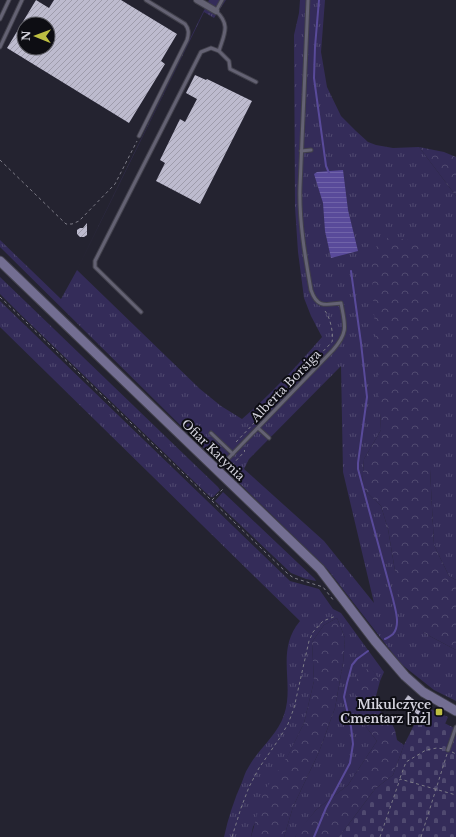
<svg xmlns="http://www.w3.org/2000/svg" width="456" height="837" font-family="'Libre Baskerville',serif">
<defs>
<pattern id="grass-tufts" width="24" height="20" patternUnits="userSpaceOnUse"><rect width="24" height="20" fill="#342c59"/><path d="M3 7l-1-3M5 7V3M7 7l1-3M15 17l-1-3M17 17v-4M19 17l1-3" fill="none" stroke="#504a70"/></pattern>
<pattern id="forest-crowns" width="20" height="18" patternUnits="userSpaceOnUse"><rect width="20" height="18" fill="#342c59"/><path d="M2 6a3 3 0 1 1 6 0M12 15a3 3 0 1 1 6 0" fill="none" stroke="#504a70"/></pattern>
<pattern id="cemetery-stones" width="16" height="16" patternUnits="userSpaceOnUse"><rect width="16" height="16" fill="#342c59"/><path d="M2 7V4a2 2 0 0 1 4 0v3zM10 15v-3a2 2 0 0 1 4 0v3z" fill="#504a70"/></pattern>
<pattern id="water-rules" width="6" height="5" patternUnits="userSpaceOnUse"><rect width="6" height="5" fill="#594a9a"/><path d="M0 2.5h6" fill="none" stroke="#7063a8"/></pattern>
<pattern id="building-hatch" width="6" height="6" patternUnits="userSpaceOnUse"><rect width="6" height="6" fill="#bdbbce"/><path d="M-1 1l2-2M0 6l6-6M5 7l2-2" fill="none" stroke="#9e9cab"/></pattern>
</defs>
<rect width="100%" height="100%" fill="#242330"/>
<!-- grass -->
<g fill="url(#grass-tufts)" fill-rule="evenodd">
<path d="M209,0H226L214,18L204,12L77,270L200,389L221,406L242,419C271,394 297,366 322,337L311,316L304,298L298,252L295,207L294,35L299,13L300,0H325L321,52L327,87L341,116L356,131L368,142L376,145L393,148L419,147L456,196V580L449,576L434,545L430,469V323L380,411L381,430L364,459L362,488L381,506L388,529L395,571L424,633L456,650V701L434,690L401,664L328,570L175,420L0,247V240L61,299L77,270ZM341,366L343,472L374,603L324,541L244,469L249,459Z"/>
<polygon points="0,277 218,487 220,490 213,497 211,497 206,493 22,316 0,294"/>
<path d="M0,301L290,581L319,589L333,609L341,613L384,672L380,681L370,667L356,714L377,741L348,785L316,810L300,830L295,837H284L293,807L319,752L335,708L343,663L345,638L337,618L324,625L312,642L314,681L304,723L253,827L251,837H224C228,818 234,800 242,782C244,777 245,772 248,768C258,749 277,736 284,715C295,683 275,651 300,621L0,327Z"/>
<polygon points="223,492 298,563 313,577 315,579 316,581 306,579 291,573 215,501"/>
<polygon points="424,706 448,717 445,724 421,711"/>
</g>
<!-- forest -->
<g fill="url(#forest-crowns)">
<polygon points="419,147 444,152 456,157 456,196"/>
<polygon points="385,238 404,239 428,245 430,323 430,469 434,545 449,576 456,580 456,650 424,633 401,603 395,571 388,529 381,506 362,488 364,459 381,430 373,296 371,252"/>
<polygon points="337,618 345,638 343,663 335,708 319,752 293,807 284,837 251,837 263,793 287,757 304,723 314,681 312,642 324,625"/>
<polygon points="370,666 380,681 373,707 388,716 395,730 397,740 404,745 393,775 375,789 339,837 295,837 299,830 316,810 348,785 377,741 356,714 355,681"/>
</g>
<!-- cemetery -->
<polygon fill="url(#cemetery-stones)" points="421,711 456,729 456,837 339,837 375,789 393,775 404,745"/>
<!-- water -->
<polygon fill="url(#water-rules)" points="343,170 348,210 358,251 331,258 325,231 323,203 314,174 317,172"/>
<g fill="none" stroke-linecap="round" stroke-linejoin="round">
<!-- stream -->
<g stroke="#594a9a" stroke-width="2">
<polyline points="319,0 315,47 314,78 326,166 329,173"/>
<path d="M351,271L361,343L367,397L358,463V469L393,599C395,609 401,625 393,634C391,636 387,638 385,639"/>
<polyline points="314,837 326,808 350,763 353,744 351,727 344,697 347,683 352,665 357,659 368,651"/>
</g>
</g>
<!-- building -->
<g fill="url(#building-hatch)" fill-rule="evenodd">
<path d="M36,0L49,8L54,0H121L177,34L161,61L165,64L129,123L7,48ZM24,24H48V48H24Z"/>
<polygon points="195,75 206,80 207,79 252,101 200,204 156,181 165,163 160,160 180,119 185,122 197,99 186,93"/>
<polygon points="87,223 87,235 84,237 80,237 77,234 77,230 80,228 83,228"/>
<polygon points="408,695 423,707 418,715 403,702"/>
</g>
<g fill="none" stroke-linecap="round" stroke-linejoin="round">
<defs>
<g id="lane">
<polyline points="0,19 9,0"/>
<polyline points="0,47 22,0"/>
<polyline points="219,51 229,61 230,69 256,82"/>
<path d="M139,136L187,40C189,33 189,29 185,24L146,0"/>
<polyline points="301,151 311,150"/>
<path d="M141,312L95,267V261L201,52L211,48L219,51C224,34 231,25 216,11L222,0"/>
<polyline points="258,428 269,438"/>
<polyline points="211,433 233,454"/>
<path d="M218,469L333,350C349,332 345,325 341,303C325,305 317,308 311,290C305,256 299,222 300,187L308,0"/>
<polyline points="448,750 456,727"/>
</g>
<polyline id="street" points="197,0 216,11"/>
<polyline id="secondary" points="0,261 320,569 375,641 405,676 423,692 456,711"/>
</defs>
<!-- lane casing -->
<use href="#lane" stroke="#41404b" stroke-width="5"/>
<!-- street casing -->
<use href="#street" stroke="#41404b" stroke-width="8"/>
<!-- secondary casing -->
<use href="#secondary" stroke="#41404b" stroke-width="11"/>
<!-- path -->
<g stroke="#7d7c87" stroke-width="1" stroke-dasharray="3 3" stroke-linecap="butt">
<polyline points="0,160 66,224 72,224 79,221 115,184 137,141"/>
<polyline points="0,297 288,574 294,578 323,587 334,601"/>
<path d="M236,442L332,342C334,335 330,315 324,310"/>
<polyline points="231,471 232,465 245,451 244,450"/>
<polyline points="212,500 223,489"/>
<polyline points="452,752 456,754"/>
<polyline points="400,778 406,762 426,750 437,748 444,749"/>
<polyline points="232,837 241,808 249,787 259,768 279,739 288,724 294,708 309,641 313,632 323,621 336,616"/>
<polyline points="380,837 400,779 456,795"/>
<polyline points="421,837 447,754"/>
</g>
<!-- lane -->
<use href="#lane" stroke="#646273" stroke-width="3"/>
<!-- street -->
<use href="#street" stroke="#646273" stroke-width="6"/>
<!-- secondary -->
<use href="#secondary" stroke="#736e92" stroke-width="9"/>
</g>
<!-- markers -->
<rect fill="#bebf42" stroke="#0d0d13" stroke-width="1.5" x="435" y="708" width="8" height="8" rx="2"/>
<g text-anchor="middle" stroke-width="4" stroke-linejoin="round" paint-order="stroke">
<!-- street labels -->
<g font-size="12" fill="#d5d4de" stroke="#0d0d13">
<text transform="translate(286 386) rotate(-46)" y="4">Alberta Borsiga</text>
<text transform="translate(213 450) rotate(44)" y="4">Ofiar Katynia</text>
</g>
<!-- poi labels -->
<g font-size="12" font-weight="bold" fill="#d5d4de" stroke="#0d0d13" text-anchor="end">
<text x="431" y="709">Mikulczyce<tspan x="431" dy="14">Cmentarz [nż]</tspan></text>
</g>
</g>
<!-- north arrow -->
<g transform="translate(36 36) rotate(271)"><circle r="19" fill="#0d0d13" stroke="#5d5d64"/>
<path d="M0-3L7 15L0 10L-7 15Z" fill="#bebf42"/>
<text y="-6" font-size="11" font-weight="bold" text-anchor="middle" fill="#d5d4de">N</text>
</g>
</svg>
